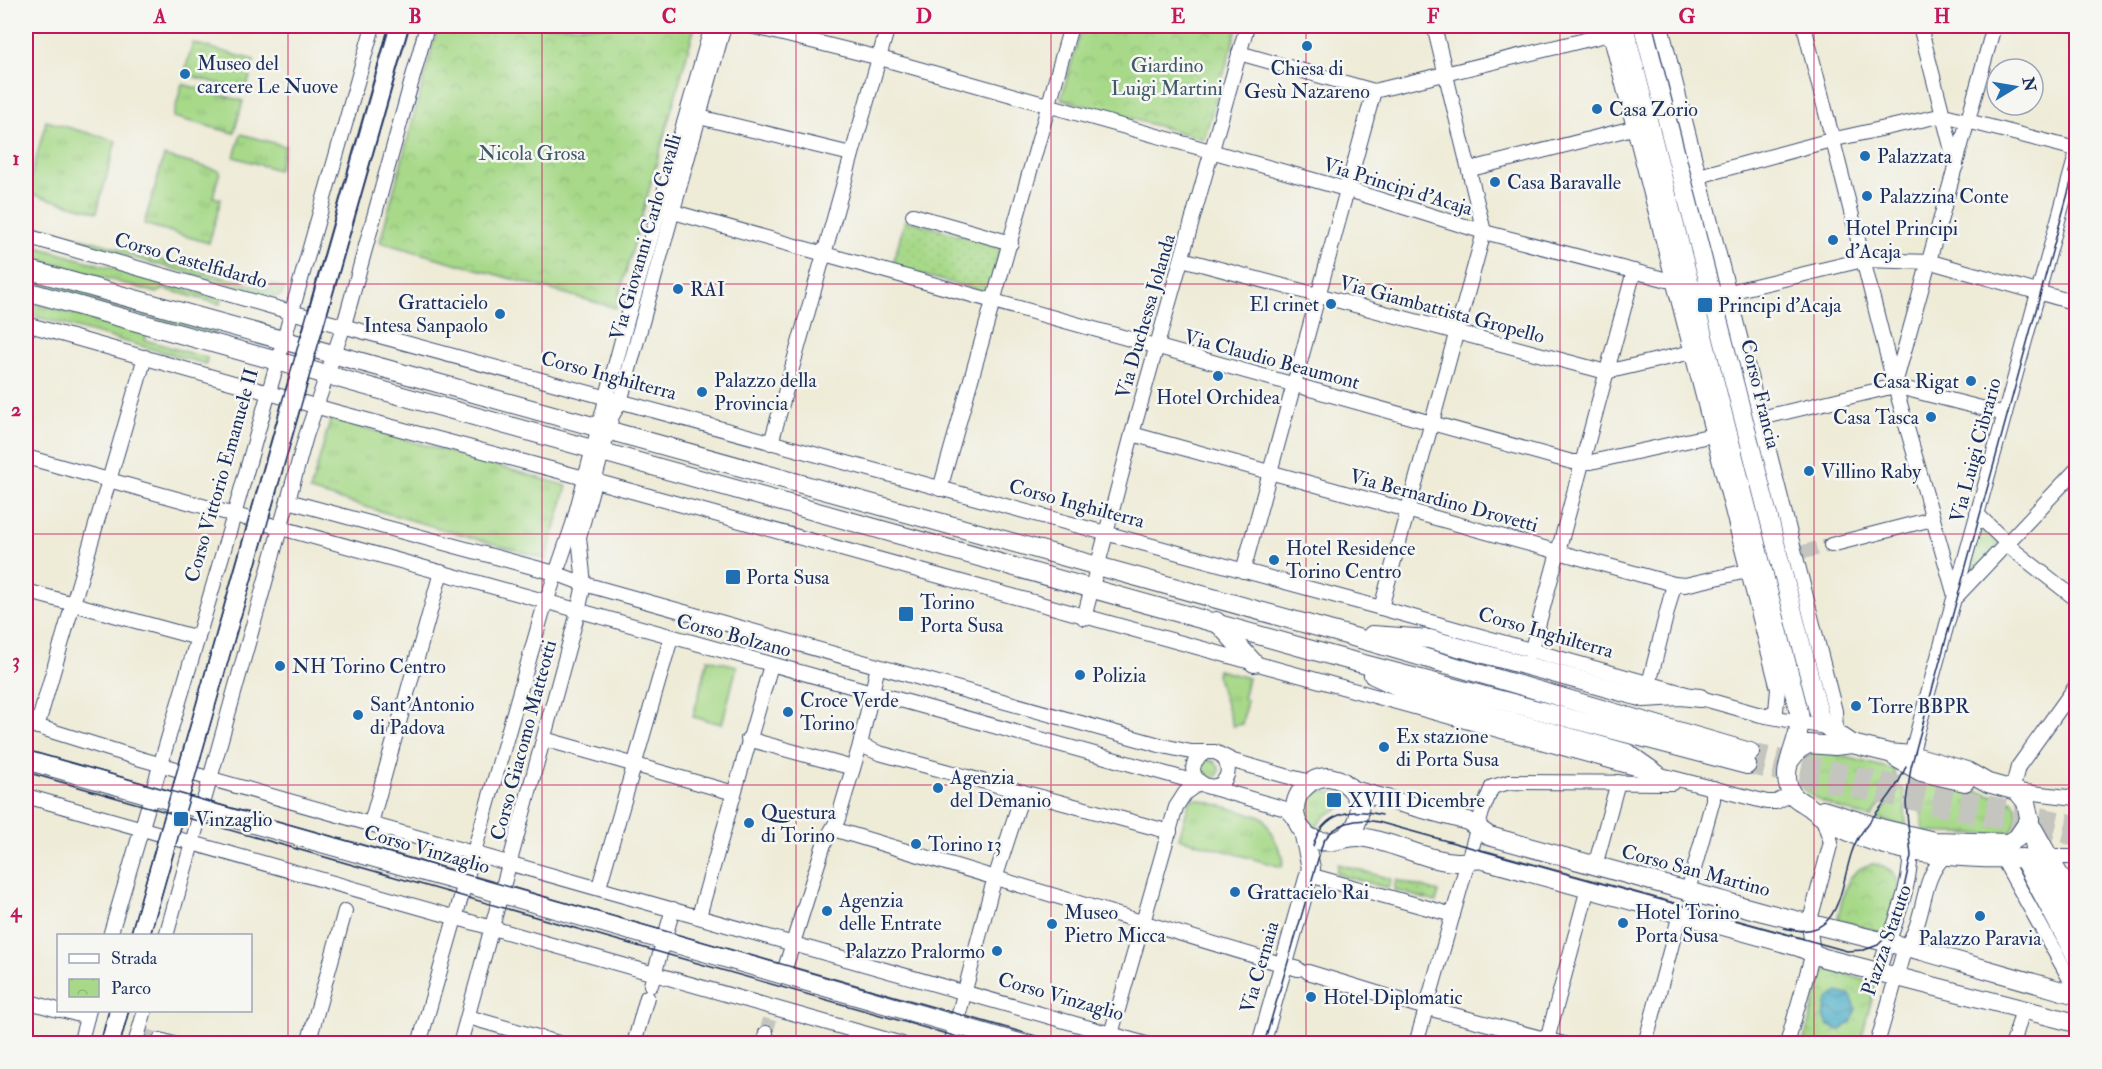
<svg xmlns="http://www.w3.org/2000/svg" width="2102" height="1069" font-family="'IM FELL Double Pica',serif">
<defs>
<pattern id="grass-tufts" width="24" height="20" patternUnits="userSpaceOnUse" patternTransform="scale(1.5)"><rect width="24" height="20" fill="#a7d989"/><path d="M3 7l-1-3M5 7V3M7 7l1-3M15 17l-1-3M17 17v-4M19 17l1-3" fill="none" stroke="#8fbb79"/></pattern>
<pattern id="park-crowns" width="20" height="18" patternUnits="userSpaceOnUse" patternTransform="scale(1.5)"><rect width="20" height="18" fill="#a7d989"/><path d="M2 6a3 3 0 1 1 6 0M12 15a3 3 0 1 1 6 0" fill="none" stroke="#8fbb79"/></pattern>
<pattern id="garden-dots" width="8" height="8" patternUnits="userSpaceOnUse" patternTransform="scale(1.5)"><rect width="8" height="8" fill="#a7d989"/><path d="M2 2h.1M6 6h.1" fill="none" stroke="#8fbb79" stroke-width="1.8" stroke-linecap="round"/></pattern>
<pattern id="water-waves" width="16" height="10" patternUnits="userSpaceOnUse" patternTransform="scale(1.5)"><rect width="16" height="10" fill="#45aac5"/><path d="M0 5q4-4 8 0t8 0" fill="none" stroke="#398ba3"/></pattern>
</defs>
<rect width="100%" height="100%" fill="#f6f6f2"/>
<filter id="ink" filterUnits="userSpaceOnUse"><feTurbulence type="fractalNoise" baseFrequency=".0167" numOctaves="2"/><feDisplacementMap in="SourceGraphic" scale="12" xChannelSelector="R" yChannelSelector="G"/><feConvolveMatrix kernelMatrix="1 2 1 2 8 2 1 2 1" color-interpolation-filters="sRGB"/></filter>
<filter id="wash" filterUnits="userSpaceOnUse"><feTurbulence type="fractalNoise" baseFrequency=".008" numOctaves="4" result="noise"/><feDisplacementMap in="SourceGraphic" scale="24" xChannelSelector="R" yChannelSelector="G"/><feGaussianBlur stdDeviation="1.35" result="paint"/><feColorMatrix in="noise" values="0 0 0 0 0 0 0 0 0 0 0 0 0 0 0 0 0 1.4 0 .05"/><feComposite in="paint" operator="in"/></filter>
<g filter="url(#wash)">
<rect width="100%" height="100%" fill="#eeebd7"/>
<!-- grass -->
<g fill="url(#grass-tufts)" stroke="#618474" stroke-width="1.5">
<polygon points="193,43 254,60 246,91 184,74"/>
<polygon points="182,84 243,101 234,133 173,117"/>
<polygon points="46,121 116,141 97,212 27,193"/>
<polygon points="241,134 285,146 278,170 234,157"/>
<polygon points="164,156 220,171 213,197 221,199 209,243 144,224"/>
<polygon points="26,223 270,290 272,284 284,288 282,295 276,297 26,228"/>
<polygon points="26,244 222,299 220,304 164,289 157,293 26,256"/>
<polygon points="26,274 217,328 215,335 26,283"/>
<polygon points="26,301 147,334 145,340 207,358 206,364 26,314"/>
<polygon points="331,418 567,486 546,559 310,491"/>
<polygon points="1218,670 1248,678 1243,699 1247,700 1242,724 1233,726 1217,677"/>
<path d="M1820,750L1895,770L1896,781L1871,818C1849,811 1819,805 1802,788C1798,777 1803,761 1810,752Z"/>
<circle cx="1209" cy="770" r="10"/>
<path d="M1925,778L2013,801C2021,812 2017,826 2008,835L1923,832L1920,797Z"/>
<polygon points="1899,788 1904,789 1906,826 1877,819"/>
<path d="M1322,791L1339,794L1346,805L1326,815L1314,829C1299,816 1303,797 1322,791Z"/>
<polygon points="1197,799 1264,818 1283,857 1282,867 1179,838 1190,800"/>
</g>
<!-- park -->
<g fill="url(#park-crowns)" stroke="#618474" stroke-width="1.5">
<polygon points="438,26 695,26 616,308 380,242"/>
<polygon points="1082,26 1238,26 1204,139 1061,99"/>
<path d="M1874,864C1916,872 1895,908 1885,934L1839,920L1838,918C1844,894 1845,868 1874,864Z"/>
<polygon points="1827,968 1876,984 1860,1043 1803,1044 1823,971"/>
</g>
<!-- garden -->
<g fill="url(#garden-dots)" stroke="#618474" stroke-width="1.5">
<polygon points="905,220 1001,246 989,293 892,267"/>
<polygon points="1979,528 1987,529 2000,543 1973,573 1965,574"/>
<polygon points="1338,864 1391,879 1388,888 1336,874"/>
<polygon points="1396,880 1439,892 1436,902 1394,890"/>
</g>
<!-- pitch -->
<polygon fill="#a7d989" stroke="#618474" stroke-width="1.5" points="708,659 737,666 722,724 693,717"/>
<!-- water -->
<polygon fill="url(#water-waves)" stroke="#306c92" stroke-width="1.5" points="1838,992 1851,996 1856,1008 1851,1023 1840,1030 1828,1026 1824,1016 1827,1000"/>
</g>
<g filter="url(#ink)">
<g fill="none" stroke-linecap="round" stroke-linejoin="round">
<!-- minor-tunnel -->
<g stroke="#c4c5bf" stroke-width="14" stroke-dasharray="14 7" stroke-linecap="butt">
<polyline points="1803,552 1831,545"/>
<polyline points="766,1033 770,1019"/>
<polyline points="145,1036 160,1040"/>
</g>
<!-- major-tunnel -->
<g stroke="#c4c5bf" stroke-width="18" stroke-dasharray="18 9" stroke-linecap="butt">
<polyline points="1750,752 2076,824"/>
<polyline points="1747,765 2076,837"/>
</g>
<defs>
<g id="minor">
<polyline points="751,26 880,58 1349,190 1484,232 1721,294 1863,260 1931,262 2076,303"/>
<polyline points="1608,26 1778,689 1776,711 1766,716"/>
<polyline points="1661,26 1835,711 1836,730"/>
<polyline points="1804,26 1895,386 1955,596"/>
<polyline points="1920,26 1956,166"/>
<polyline points="1239,53 1374,91 1610,34"/>
<polyline points="691,115 851,154"/>
<polyline points="1471,169 1633,128"/>
<polyline points="1699,176 1831,140 1944,115 2076,149"/>
<polyline points="659,208 1572,462 1591,462 1713,435"/>
<polyline points="913,215 1011,243"/>
<polyline points="26,236 280,309 1381,608 1761,715 1826,727"/>
<polyline points="1182,259 1606,372 1692,352"/>
<polyline points="26,324 336,412 566,473 1657,774 1767,802 1776,802 1791,794"/>
<polyline points="1895,384 1994,26"/>
<polyline points="1761,418 1895,386 2005,414"/>
<polyline points="1132,434 1674,584 1685,585 1747,571"/>
<polyline points="771,443 888,26"/>
<polyline points="26,457 1199,783"/>
<polyline points="940,489 1071,26"/>
<polyline points="288,501 555,573 584,584 1163,746 1191,752 1215,752 1233,761 1286,776 1307,781 1315,780"/>
<polyline points="1977,514 2016,552 2076,599"/>
<polyline points="1831,545 1932,519"/>
<polyline points="1243,571 1374,91"/>
<polyline points="26,591 198,638"/>
<polyline points="1957,596 2076,470"/>
<polyline points="1381,608 1484,232 1434,26"/>
<polyline points="1084,618 1132,434 1247,26"/>
<polyline points="1531,652 1634,271"/>
<polyline points="1649,684 1674,584"/>
<polyline points="26,723 141,759 1146,1044"/>
<polyline points="37,727 145,357"/>
<polyline points="544,739 734,793"/>
<polyline points="748,739 853,768"/>
<polyline points="860,745 879,753 1170,832"/>
<path d="M1204,753C1173,773 1217,803 1227,775C1229,768 1227,762 1223,757"/>
<polyline points="1911,755 2076,155"/>
<polyline points="1206,786 1286,809 1297,821"/>
<polyline points="2012,790 2018,767 2076,686"/>
<polyline points="2017,791 2076,798"/>
<polyline points="26,796 902,1044"/>
<polyline points="371,823 441,572"/>
<polyline points="2035,828 2076,901"/>
<polyline points="833,829 1298,969"/>
<polyline points="2046,857 2076,857"/>
<polyline points="2003,859 2076,990"/>
<polyline points="1595,866 1618,782"/>
<polyline points="1309,875 1453,915"/>
<polyline points="599,887 671,638"/>
<polyline points="1688,891 1713,800 1713,788"/>
<polyline points="699,916 771,665"/>
<polyline points="110,936 234,515 373,26"/>
<polyline points="166,936 306,436 344,325 427,26"/>
<polyline points="1308,972 1416,1005 1564,1044"/>
<path d="M1878,973C1890,932 1914,886 1910,843"/>
<polyline points="783,975 824,844 838,819 860,745 878,666"/>
<polyline points="651,985 673,909"/>
<polyline points="26,1001 58,1010"/>
<polyline points="62,1010 87,1017"/>
<polyline points="468,1017 562,1044"/>
<polyline points="1111,1034 1176,807 1185,793 1199,783"/>
<polyline points="160,1040 173,1044"/>
<polyline points="80,1044 89,1010"/>
<polyline points="135,1044 145,1010"/>
<polyline points="308,1044 345,911"/>
<polyline points="419,1044 542,614 573,524 628,317 712,26"/>
<polyline points="460,1044 578,612 584,584 579,537 612,416 620,402 724,26"/>
<polyline points="634,1044 647,997"/>
<polyline points="764,1044 766,1033"/>
<polyline points="951,1044 991,891 1023,792"/>
<polyline points="1416,1044 1482,812 1492,787 1510,782 1672,783"/>
<polyline points="1546,1044 1588,888"/>
<polyline points="1645,1044 1680,914"/>
<polyline points="1787,1044 1813,953 1809,924 1831,842 1823,819"/>
<path d="M1877,1044L1905,947C1927,921 1919,879 1945,856"/>
<polyline points="2013,1044 2023,1009"/>
</g>
<g id="major">
<path d="M1624,26L1799,712C1804,737 1780,765 1789,788C1793,800 1804,802 1812,809C1866,854 1955,860 2023,858L2076,957"/>
<path d="M1643,26L1820,718C1824,728 1842,736 1852,744"/>
<polyline points="26,269 1343,634 1750,752"/>
<polyline points="26,291 1333,656 1747,765"/>
<polyline points="1216,621 1254,663"/>
<polyline points="1372,635 1429,639 1644,698 1680,696 1700,698"/>
<polyline points="1373,675 1419,696 1627,753 1657,774"/>
<polyline points="1792,758 1798,750 1808,744 1835,746 1852,744 1889,753 1911,755 1967,771 1988,783 2017,791 2026,802 2037,858 2076,931"/>
<polyline points="1896,758 1921,772 1965,782"/>
<polyline points="26,760 464,883 1023,1044"/>
<polyline points="1353,790 1468,821 1489,836 1763,912 1922,951 2076,995"/>
<polyline points="1823,810 1884,829 1934,841 2009,843 2017,838 2030,819"/>
<path d="M1341,839C1385,813 1340,755 1306,786C1299,792 1295,801 1295,810C1295,822 1303,835 1314,839C1330,846 1344,836 1359,837C1391,840 1425,861 1457,862C1466,863 1474,858 1484,860L1799,947L1824,958L2076,1023"/>
<polyline points="140,936 400,26"/>
<polyline points="110,1044 119,1010"/>
<polyline points="1261,1044 1311,868 1303,831"/>
</g>
</defs>
<!-- minor casing -->
<use href="#minor" stroke="#3b4b70" stroke-width="16"/>
<!-- major casing -->
<use href="#major" stroke="#3b4b70" stroke-width="20"/>
<!-- minor -->
<use href="#minor" stroke="#fff" stroke-width="14"/>
<!-- major -->
<use href="#major" stroke="#fff" stroke-width="18"/>
<!-- tram -->
<g stroke="#1b2f5e" stroke-width="1.5">
<polyline points="2069,173 2076,144"/>
<polyline points="26,750 1064,1044"/>
<polyline points="26,772 982,1044"/>
<path d="M1313,846C1323,812 1352,807 1382,815"/>
<path d="M1784,928C1851,946 1837,868 1860,835C1876,811 1896,793 1906,766"/>
<polyline points="130,936 389,26"/>
<polyline points="150,936 409,26"/>
<polyline points="100,1044 109,1010"/>
<polyline points="120,1044 129,1010"/>
<path d="M1264,1044L1323,842C1335,823 1356,817 1378,822L1847,951L1864,950L1878,945L1895,928L1911,856L1906,802L1911,767L2076,164"/>
</g>
</g>
</g>
<!-- grid -->
<path fill="none" stroke="#c2185b" stroke-width="1.5" stroke-opacity="0.55" d="M288,26V1044M542,26V1044M796,26V1044M1051,26V1044M1306,26V1044M1560,26V1044M1814,26V1044M26,284H2076M26,534H2076M26,785H2076"/>
<!-- markers -->
<g fill="#1f6fb2" stroke="#f6f6f2" stroke-width="2">
<circle cx="1307" cy="46" r="6"/>
<circle cx="185" cy="74" r="6"/>
<circle cx="1597" cy="109" r="6"/>
<circle cx="1865" cy="156" r="6"/>
<circle cx="1495" cy="182" r="6"/>
<circle cx="1867" cy="196" r="6"/>
<circle cx="1833" cy="240" r="6"/>
<circle cx="678" cy="289" r="6"/>
<circle cx="1331" cy="304" r="6"/>
<rect x="1697" y="297" width="16" height="16" rx="3"/>
<circle cx="500" cy="314" r="6"/>
<circle cx="1218" cy="376" r="6"/>
<circle cx="1971" cy="381" r="6"/>
<circle cx="702" cy="392" r="6"/>
<circle cx="1931" cy="417" r="6"/>
<circle cx="1809" cy="471" r="6"/>
<circle cx="1274" cy="560" r="6"/>
<rect x="725" y="569" width="16" height="16" rx="3"/>
<rect x="898" y="606" width="16" height="16" rx="3"/>
<circle cx="280" cy="666" r="6"/>
<circle cx="1080" cy="675" r="6"/>
<circle cx="1856" cy="706" r="6"/>
<circle cx="788" cy="712" r="6"/>
<circle cx="358" cy="715" r="6"/>
<circle cx="1384" cy="747" r="6"/>
<circle cx="938" cy="788" r="6"/>
<rect x="1326" y="792" width="16" height="16" rx="3"/>
<rect x="173" y="811" width="16" height="16" rx="3"/>
<circle cx="749" cy="823" r="6"/>
<circle cx="916" cy="844" r="6"/>
<circle cx="1235" cy="892" r="6"/>
<circle cx="827" cy="911" r="6"/>
<circle cx="1980" cy="916" r="6"/>
<circle cx="1623" cy="923" r="6"/>
<circle cx="1052" cy="924" r="6"/>
<circle cx="997" cy="951" r="6"/>
<circle cx="1311" cy="997" r="6"/>
</g>
<g text-anchor="middle" stroke-width="5" stroke-linejoin="round" paint-order="stroke">
<!-- poi labels -->
<g font-size="20" fill="#1b2f5e" stroke="#f6f6f2" text-anchor="start">
<text x="197" y="70">Museo del<tspan x="197" dy="23">carcere Le Nuove</tspan></text>
<text x="1307" y="75" text-anchor="middle">Chiesa di<tspan x="1307" dy="23">Gesù Nazareno</tspan></text>
<text x="1609" y="116">Casa Zorio</text>
<text x="1877" y="163">Palazzata</text>
<text x="1507" y="189">Casa Baravalle</text>
<text x="1879" y="203">Palazzina Conte</text>
<text x="1845" y="235">Hotel Principi<tspan x="1845" dy="23">d'Acaja</tspan></text>
<text x="690" y="296">RAI</text>
<text x="488" y="309" text-anchor="end">Grattacielo<tspan x="488" dy="23">Intesa Sanpaolo</tspan></text>
<text x="1319" y="311" text-anchor="end">El crinet</text>
<text x="1718" y="312">Principi d'Acaja</text>
<text x="714" y="387">Palazzo della<tspan x="714" dy="23">Provincia</tspan></text>
<text x="1959" y="388" text-anchor="end">Casa Rigat</text>
<text x="1218" y="404" text-anchor="middle">Hotel Orchidea</text>
<text x="1919" y="424" text-anchor="end">Casa Tasca</text>
<text x="1821" y="478">Villino Raby</text>
<text x="1286" y="555">Hotel Residence<tspan x="1286" dy="23">Torino Centro</tspan></text>
<text x="746" y="584">Porta Susa</text>
<text x="920" y="609">Torino<tspan x="920" dy="23">Porta Susa</tspan></text>
<text x="292" y="673">NH Torino Centro</text>
<text x="1092" y="682">Polizia</text>
<text x="800" y="707">Croce Verde<tspan x="800" dy="23">Torino</tspan></text>
<text x="370" y="711">Sant'Antonio<tspan x="370" dy="23">di Padova</tspan></text>
<text x="1868" y="713">Torre BBPR</text>
<text x="1396" y="743">Ex stazione<tspan x="1396" dy="23">di Porta Susa</tspan></text>
<text x="950" y="784">Agenzia<tspan x="950" dy="23">del Demanio</tspan></text>
<text x="1348" y="807">XVIII Dicembre</text>
<text x="761" y="819">Questura<tspan x="761" dy="23">di Torino</tspan></text>
<text x="195" y="826">Vinzaglio</text>
<text x="928" y="851">Torino 13</text>
<text x="1247" y="899">Grattacielo Rai</text>
<text x="839" y="907">Agenzia<tspan x="839" dy="23">delle Entrate</tspan></text>
<text x="1064" y="919">Museo<tspan x="1064" dy="23">Pietro Micca</tspan></text>
<text x="1635" y="919">Hotel Torino<tspan x="1635" dy="23">Porta Susa</tspan></text>
<text x="1980" y="945" text-anchor="middle">Palazzo Paravia</text>
<text x="985" y="958" text-anchor="end">Palazzo Pralormo</text>
<text x="1323" y="1004">Hotel Diplomatic</text>
</g>
<!-- park labels -->
<g font-size="20" fill="#3e5a69" stroke="#f6f6f2">
<text x="1167" y="72">Giardino<tspan x="1167" dy="23">Luigi Martini</tspan></text>
<text x="532" y="160">Nicola Grosa</text>
</g>
<!-- street labels -->
<g font-size="20" fill="#1b2f5e" stroke="#f6f6f2">
<text transform="translate(1398 186) rotate(17)" y="7">Via Principi d'Acaja</text>
<text transform="translate(645 237) rotate(-74)" y="7">Via Giovanni Carlo Cavalli</text>
<text transform="translate(191 260) rotate(16)" y="7">Corso Castelfidardo</text>
<text transform="translate(1442 309) rotate(15)" y="7">Via Giambattista Gropello</text>
<text transform="translate(1145 316) rotate(-74)" y="7">Via Duchessa Jolanda</text>
<text transform="translate(1272 359) rotate(15)" y="7">Via Claudio Beaumont</text>
<text transform="translate(609 375) rotate(15)" y="7">Corso Inghilterra</text>
<text transform="translate(1761 394) rotate(76)" y="7">Corso Francia</text>
<text transform="translate(1975 450) rotate(-75)" y="7">Via Luigi Cibrario</text>
<text transform="translate(221 475) rotate(-74)" y="7">Corso Vittorio Emanuele II</text>
<text transform="translate(1444 500) rotate(15)" y="7">Via Bernardino Drovetti</text>
<text transform="translate(1077 503) rotate(15)" y="7">Corso Inghilterra</text>
<text transform="translate(1546 632) rotate(16)" y="7">Corso Inghilterra</text>
<text transform="translate(734 635) rotate(15)" y="7">Corso Bolzano</text>
<text transform="translate(523 740) rotate(-75)" y="7">Corso Giacomo Matteotti</text>
<text transform="translate(427 849) rotate(16)" y="7">Corso Vinzaglio</text>
<text transform="translate(1696 870) rotate(15)" y="7">Corso San Martino</text>
<text transform="translate(1886 940) rotate(-71)" y="7">Piazza Statuto</text>
<text transform="translate(1259 967) rotate(-74)" y="7">Via Cernaia</text>
<text transform="translate(1061 996) rotate(16)" y="7">Corso Vinzaglio</text>
</g>
</g>
<!-- margin -->
<rect width="2102" height="1069" fill="none" stroke="#f6f6f2" stroke-width="66"/>
<!-- legend -->
<rect x="57" y="934" width="195" height="78" fill="#f6f6f2" stroke="#9ea6b7" stroke-width="1.5"/>
<rect x="69" y="954" width="30" height="9" fill="#ffffff" stroke="#9ea6b7" stroke-width="1.5"/>
<text x="111" y="964" font-size="18" fill="#1b2f5e">Strada</text>
<rect x="69" y="979" width="30" height="18" fill="url(#park-crowns)" stroke="#9ea6b7" stroke-width="1.5"/>
<text x="111" y="994" font-size="18" fill="#1b2f5e">Parco</text>
<!-- north arrow -->
<g transform="translate(2015 87) rotate(79)"><circle r="28" fill="#f6f6f2" stroke="#9ea6b7" stroke-width="1.5"/>
<path d="M0-4.5L10 22L0 15L-10 22Z" fill="#1f6fb2"/>
<text y="-9" font-size="16" font-weight="bold" text-anchor="middle" fill="#1b2f5e">N</text>
</g>
<rect x="33" y="33" width="2036" height="1003" fill="none" stroke="#c2185b" stroke-width="2"/>
<g font-size="20" text-anchor="middle" font-weight="bold" fill="#c2185b">
<text x="160" y="23">A</text>
<text x="415" y="23">B</text>
<text x="669" y="23">C</text>
<text x="924" y="23">D</text>
<text x="1178" y="23">E</text>
<text x="1433" y="23">F</text>
<text x="1687" y="23">G</text>
<text x="1942" y="23">H</text>
<text x="16" y="165">1</text>
<text x="16" y="416">2</text>
<text x="16" y="667">3</text>
<text x="16" y="917">4</text>
</g>
</svg>
